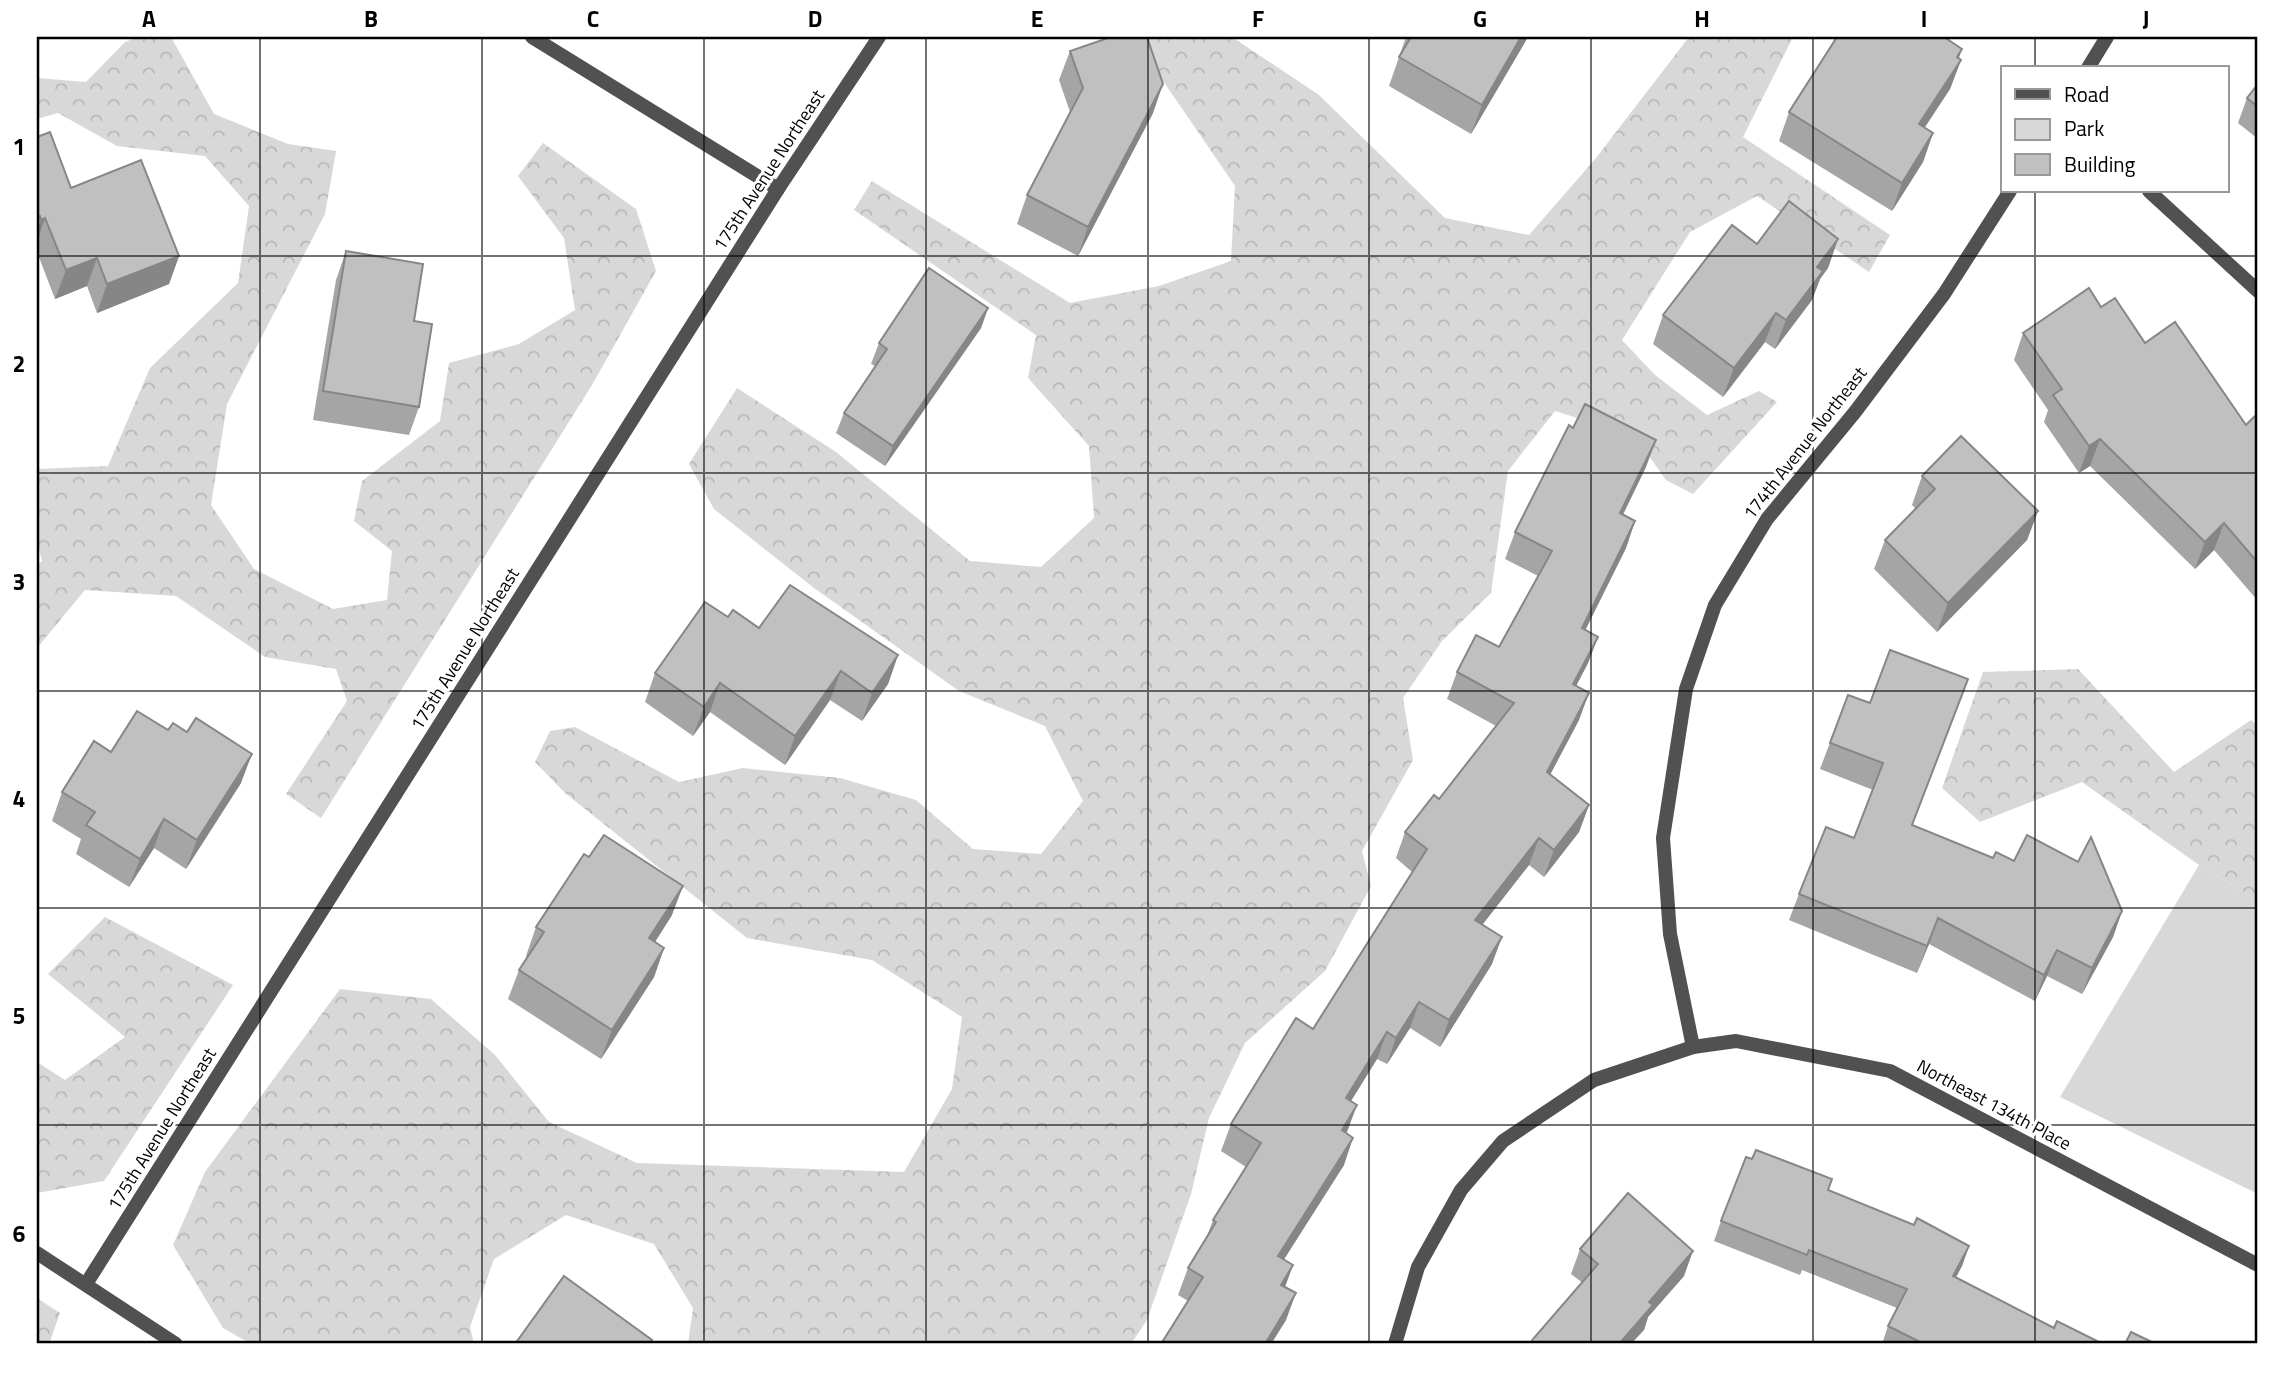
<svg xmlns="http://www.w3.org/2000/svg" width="2295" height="1381" font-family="'Titillium Web',sans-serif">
<defs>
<pattern id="forest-crowns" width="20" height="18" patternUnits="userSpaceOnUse" patternTransform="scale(1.75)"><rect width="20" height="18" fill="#d8d8d8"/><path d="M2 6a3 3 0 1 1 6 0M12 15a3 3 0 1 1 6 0" fill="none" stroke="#b8b8b8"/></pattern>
</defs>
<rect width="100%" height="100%" fill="#fff"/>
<!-- forest -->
<g fill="url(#forest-crowns)">
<polygon points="138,37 171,37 214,114 288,144 336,151 325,214 227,404 211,505 254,569 333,609 387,600 392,551 354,521 362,481 440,421 449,363 519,344 575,310 564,238 518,176 543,143 636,209 656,271 592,385 321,818 286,794 347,701 336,669 265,657 176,596 85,590 37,648 37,565 42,561 37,541 37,469 108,466 150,368 238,283 249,206 205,156 117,146 58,113 37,119 37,78 86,82 125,42"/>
<polygon points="1133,37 1232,37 1319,95 1445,218 1529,235 1596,158 1689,37 1793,37 1743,137 1890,235 1869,272 1757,196 1690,232 1622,340 1655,375 1707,415 1759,391 1777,402 1693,494 1666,480 1635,436 1555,411 1508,471 1491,593 1442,641 1403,698 1413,760 1362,851 1371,886 1325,971 1245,1043 1209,1118 1191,1194 1147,1320 1131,1344 688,1344 693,1308 654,1244 566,1215 494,1259 470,1327 474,1344 251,1344 223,1328 173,1245 205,1172 340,989 431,999 495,1055 549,1122 637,1163 904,1172 952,1089 962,1017 872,960 747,938 565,793 535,762 550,731 575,727 679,782 743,768 840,778 916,800 973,849 1041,854 1083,801 1045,726 959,691 814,588 714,509 689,464 737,388 836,452 970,561 1041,567 1094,518 1089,446 1028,378 1036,335 854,210 872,181 1070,303 1159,286 1231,261 1235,186"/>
<polygon points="2078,669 2174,772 2251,720 2258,726 2258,901 2199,865 2082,782 1980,822 1942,788 1983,672"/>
<polygon points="105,917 233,985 104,1181 37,1193 37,1062 65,1080 125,1037 48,974"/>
<polygon points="37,1298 60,1313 49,1344 37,1344"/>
</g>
<!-- park -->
<polygon fill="#d8d8d8" points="2199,865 2258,901 2258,1194 2060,1097"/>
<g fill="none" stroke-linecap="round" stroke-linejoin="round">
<!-- street -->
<g stroke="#515151" stroke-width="14">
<polyline points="532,37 778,189"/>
<polyline points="2088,68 2107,37"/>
<polyline points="2149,191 2258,291"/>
<polyline points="1693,1047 1736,1041 1890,1071 2258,1265"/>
<polyline points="37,1253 176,1344"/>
<polyline points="86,1284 778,189 879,37"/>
<polyline points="1395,1344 1418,1267 1461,1190 1503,1141 1594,1080 1693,1047 1670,934 1663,838 1686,689 1715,605 1767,519 1855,412 1944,294 2010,191"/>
</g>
</g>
<!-- wall -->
<g fill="#a5a5a5">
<polygon points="1406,37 1528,37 1471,134 1389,86"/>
<polygon points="1070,51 1153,113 1078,256 1017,224 1027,195 1070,112 1059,80"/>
<polygon points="1958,58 1961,60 1950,89 1924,128 1933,133 1923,162 1892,211 1779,141 1789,112"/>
<polygon points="2258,84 2258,139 2238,123 2247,98"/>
<polygon points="37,137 71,188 179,256 169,284 97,313 87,286 55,299 37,252"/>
<polygon points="1838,239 1828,268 1820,279 1812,300 1775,349 1765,342 1723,397 1653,344 1663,315 1757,244"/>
<polygon points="346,251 414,321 419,407 409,435 313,420 336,280"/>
<polygon points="2101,307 2246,425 2258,413 2258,601 2214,550 2195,569 2090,466 2079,473 2044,422 2048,410 2014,360 2023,333"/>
<polygon points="988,308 981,328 885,466 836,433 844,413 875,366 871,364 879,343"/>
<polygon points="1646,467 1623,515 1635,521 1626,548 1585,630 1598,637 1588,663 1576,686 1579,720 1550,775 1589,805 1579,832 1544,877 1529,865 1482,925 1492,964 1440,1047 1410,1028 1387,1064 1377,1059 1351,1101 1346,1133 1344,1165 1284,1259 1293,1265 1285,1287 1286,1320 1271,1344 1161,1344 1188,1301 1178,1295 1188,1268 1206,1239 1213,1220 1246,1167 1221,1151 1231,1124 1313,1029 1412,872 1396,858 1405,832 1439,799 1496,726 1447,699 1457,672 1499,647 1538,576 1505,559 1515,532"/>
<polygon points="1922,476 2038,511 2027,540 1937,632 1874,569 1885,540 1916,509 1912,505"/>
<polygon points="728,617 759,628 898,655 888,684 862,721 830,700 785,765 710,712 693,736 645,702 655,673"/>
<polygon points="1968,679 1912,825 1993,858 2014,861 2122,911 2113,937 2082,994 2047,976 2035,1001 1929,944 1917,973 1789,920 1799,894 1854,838 1873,790 1820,769 1848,695 1870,703"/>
<polygon points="111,752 241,783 186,869 154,848 129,887 76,854 81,839 52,821 62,792"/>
<polygon points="672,915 655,942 664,948 654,977 601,1059 508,999 519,970 527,957 526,956 536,927"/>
<polygon points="1828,1190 1914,1225 1969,1246 1962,1266 1956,1277 2054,1328 2103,1344 1882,1344 1888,1326 1897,1308 1802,1270 1800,1275 1714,1241 1721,1221"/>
<polygon points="1580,1249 1684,1276 1648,1317 1644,1330 1571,1274"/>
</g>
<!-- shaded-wall -->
<g fill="#868686">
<polygon points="1521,37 1528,37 1471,134 1482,105"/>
<polygon points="1962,49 1955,69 1961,60 1950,89 1908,153 1919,124"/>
<polygon points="1163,84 1153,113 1078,256 1088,227"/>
<polygon points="1933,133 1923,162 1892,211 1902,183"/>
<polygon points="45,218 37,242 37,232 41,220"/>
<polygon points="1838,239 1828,268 1820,279 1812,300 1775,349 1786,320 1817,267"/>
<polygon points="179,256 169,284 97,313 107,284"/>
<polygon points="97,258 87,286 55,299 66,270"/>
<polygon points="988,308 981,328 885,466 893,446"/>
<polygon points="1776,313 1765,342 1723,397 1734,368"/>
<polygon points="2100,439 2090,466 2079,473 2089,446"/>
<polygon points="1656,440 1646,467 1610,540 1620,513"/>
<polygon points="2038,511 2027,540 1937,632 1948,603"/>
<polygon points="1635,521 1626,548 1573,655 1582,628"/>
<polygon points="2224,523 2214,550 2195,569 2205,542"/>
<polygon points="1598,637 1588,663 1563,711 1573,684"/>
<polygon points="898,655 888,684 862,721 872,693"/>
<polygon points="841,671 830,700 785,765 795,736"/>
<polygon points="720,683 710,712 693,736 704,707"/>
<polygon points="1589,693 1579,720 1537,799 1547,772"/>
<polygon points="252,754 241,783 186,869 197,840"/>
<polygon points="1589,805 1579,832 1544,877 1554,850"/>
<polygon points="164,819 154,848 129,887 140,859"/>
<polygon points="1539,838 1529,865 1465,947 1475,920"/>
<polygon points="683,886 672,915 639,967 649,938"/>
<polygon points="2122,911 2113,937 2082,994 2092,968"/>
<polygon points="1938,918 1929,944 1917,973 1927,946"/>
<polygon points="1502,937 1492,964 1440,1047 1449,1020"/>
<polygon points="664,948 654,977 601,1059 612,1030"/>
<polygon points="2057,950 2047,976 2035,1001 2044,975"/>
<polygon points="1419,1002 1410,1028 1387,1064 1396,1038"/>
<polygon points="1387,1032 1377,1059 1336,1125 1346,1098"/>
<polygon points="1357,1105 1347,1132 1332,1157 1342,1130"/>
<polygon points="1353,1138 1344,1165 1269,1283 1278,1256"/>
<polygon points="1969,1246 1962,1266 1946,1296 1953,1276"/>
<polygon points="1693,1251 1684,1276 1648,1317 1644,1330 1631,1344 1619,1344 1649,1302"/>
<polygon points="1293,1265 1283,1292 1281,1285"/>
<polygon points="1296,1293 1286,1320 1271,1344 1265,1344"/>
</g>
<!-- building -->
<g fill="#c0c0c0" stroke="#868686" stroke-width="2">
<polygon points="1111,37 1147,37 1163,84 1088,227 1027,195 1083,88 1070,51"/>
<polygon points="1411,37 1521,37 1482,105 1399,57"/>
<polygon points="1837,37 1944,37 1962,49 1957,57 1961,60 1919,124 1933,133 1902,183 1789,112"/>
<polygon points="2258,84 2258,107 2247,98"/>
<polygon points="50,132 71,188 141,160 179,256 107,284 97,258 66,270 45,218 41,220 40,216 37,217 37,137"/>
<polygon points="1789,201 1838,239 1817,267 1823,271 1786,320 1776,313 1734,368 1663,315 1732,225 1757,244"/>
<polygon points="346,251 423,264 414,321 432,324 419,407 323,391"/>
<polygon points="929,268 988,308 893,446 844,413 887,349 879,343"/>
<polygon points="2089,288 2101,307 2115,298 2145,343 2175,322 2246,425 2258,413 2258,563 2224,523 2205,542 2100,439 2089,446 2053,395 2062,389 2023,333"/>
<polygon points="1585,404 1656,440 1620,513 1635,521 1582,628 1598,637 1573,684 1589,693 1547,772 1589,805 1554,850 1539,838 1475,920 1502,937 1449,1020 1419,1002 1396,1038 1387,1032 1346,1098 1357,1105 1342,1130 1353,1138 1278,1256 1293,1265 1281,1285 1296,1293 1265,1344 1161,1344 1203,1277 1188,1268 1216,1222 1213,1220 1261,1143 1231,1124 1296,1018 1313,1029 1427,849 1405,832 1434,795 1439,799 1514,703 1457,672 1476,635 1499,647 1552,551 1515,532 1569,425 1573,428"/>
<polygon points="1961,436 2038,511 1948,603 1885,540 1935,489 1922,476"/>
<polygon points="790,585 898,655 872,693 841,671 795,736 720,683 704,707 655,673 705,602 728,617 733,610 759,628"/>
<polygon points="1890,650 1968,679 1912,825 1993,858 1996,852 2014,861 2027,835 2078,862 2091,837 2122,911 2092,968 2057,950 2044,975 1938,918 1927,946 1799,894 1826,827 1854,838 1883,763 1830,743 1848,695 1870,703"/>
<polygon points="137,711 168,730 173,723 187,732 196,718 252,754 197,840 164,819 140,859 86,825 95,812 62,792 94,741 111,752"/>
<polygon points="604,835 683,886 649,938 664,948 612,1030 519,970 544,932 536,927 584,854 589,857"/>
<polygon points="1756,1150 1832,1179 1828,1190 1914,1225 1917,1218 1969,1246 1953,1276 2054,1328 2057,1321 2103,1344 1924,1344 1888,1326 1907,1289 1809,1250 1807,1255 1721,1221 1746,1157 1752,1159"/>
<polygon points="1628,1193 1693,1251 1649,1302 1653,1305 1619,1344 1530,1344 1533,1339 1598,1264 1580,1249"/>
<polygon points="564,1276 652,1340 649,1344 515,1344"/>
<polygon points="2131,1332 2156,1344 2125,1344"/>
</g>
<!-- grid -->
<path fill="none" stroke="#000" stroke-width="2" stroke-opacity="0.55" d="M260,37V1344M482,37V1344M704,37V1344M926,37V1344M1148,37V1344M1369,37V1344M1591,37V1344M1813,37V1344M2035,37V68M2035,191V1344M37,256H2258M37,473H2258M37,691H2258M37,908H2258M37,1125H2258"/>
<g text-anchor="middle" stroke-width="6" stroke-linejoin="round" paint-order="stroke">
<!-- street labels -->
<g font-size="18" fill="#000" stroke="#fff">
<text transform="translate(769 170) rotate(-57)" y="6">175th Avenue Northeast</text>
<text transform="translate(1805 443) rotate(-52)" y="6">174th Avenue Northeast</text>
<text transform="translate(465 649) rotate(-58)" y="6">175th Avenue Northeast</text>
<text transform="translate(1994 1105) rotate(28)" y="6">Northeast 134th Place</text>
<text transform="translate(162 1129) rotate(-58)" y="6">175th Avenue Northeast</text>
</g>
</g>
<!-- border -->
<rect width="2295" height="1381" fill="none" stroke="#ffffff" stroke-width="77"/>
<!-- legend -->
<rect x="2001" y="66" width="228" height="126" fill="#ffffff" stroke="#999999" stroke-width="2"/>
<rect x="2015" y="89" width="35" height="10" fill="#515151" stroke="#999999" stroke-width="2"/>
<text x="2064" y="102" font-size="21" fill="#000000">Road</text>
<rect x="2015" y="119" width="35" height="21" fill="#d8d8d8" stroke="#999999" stroke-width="2"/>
<text x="2064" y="136" font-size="21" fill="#000000">Park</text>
<rect x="2015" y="154" width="35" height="21" fill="#c0c0c0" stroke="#999999" stroke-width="2"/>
<text x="2064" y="172" font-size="21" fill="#000000">Building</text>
<rect x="38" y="38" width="2218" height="1304" fill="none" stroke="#000" stroke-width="2.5"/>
<g font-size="23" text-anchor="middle" font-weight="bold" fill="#000">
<text x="149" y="27">A</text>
<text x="371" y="27">B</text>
<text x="593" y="27">C</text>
<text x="815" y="27">D</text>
<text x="1037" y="27">E</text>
<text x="1258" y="27">F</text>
<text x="1480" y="27">G</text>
<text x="1702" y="27">H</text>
<text x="1924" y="27">I</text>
<text x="2146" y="27">J</text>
<text x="19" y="155">1</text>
<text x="19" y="372">2</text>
<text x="19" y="590">3</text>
<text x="19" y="807">4</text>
<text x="19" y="1024">5</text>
<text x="19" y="1242">6</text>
</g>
</svg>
